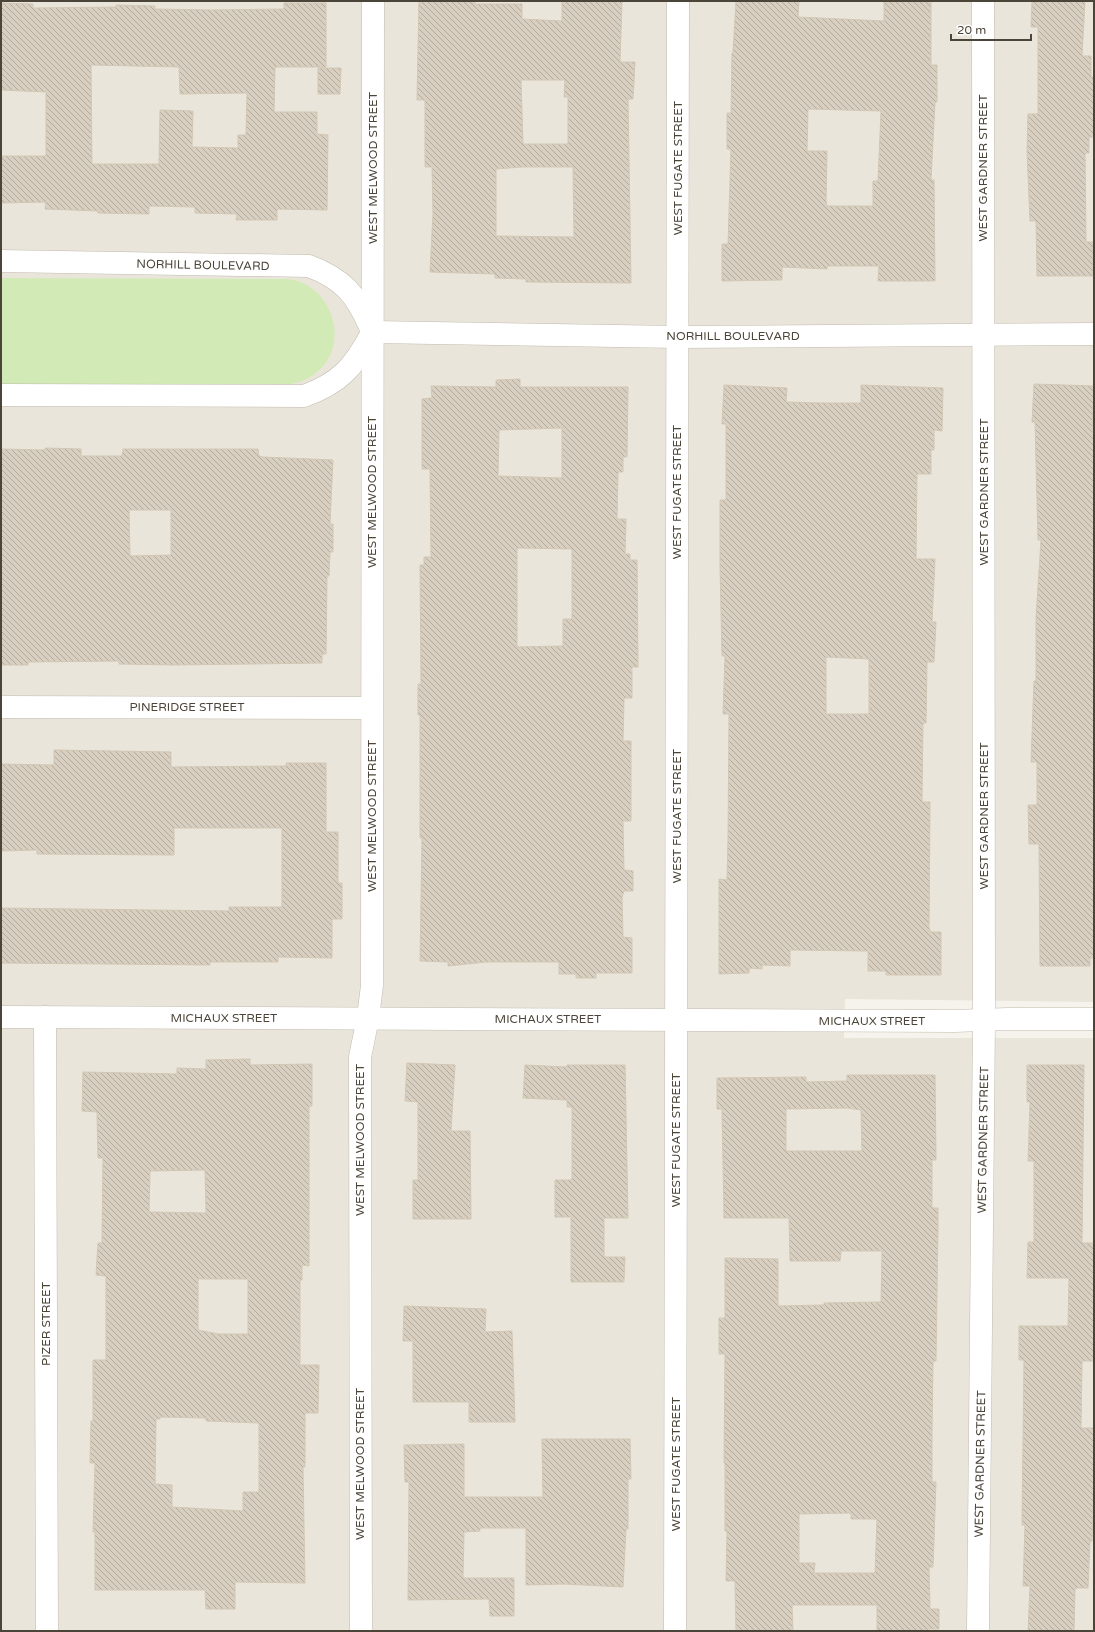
<svg xmlns="http://www.w3.org/2000/svg" width="1095" height="1632" font-family="'Varela Round',sans-serif">
<defs>
<pattern id="building-back-hatch" width="6" height="6" patternUnits="userSpaceOnUse"><rect width="6" height="6" fill="#d8cfc1"/><path d="M-1 5l2 2M0 0l6 6M5-1l2 2" fill="none" stroke="#b1aa9e"/></pattern>
</defs>
<rect width="100%" height="100%" fill="#f6f3ec"/>
<!-- residential -->
<polygon fill="#eae5da" points="1,1 1094,1 1094,1002 845,999 844,1038 1094,1038 1094,1631 1,1631"/>
<!-- green -->
<path fill="#d2eab5" d="M1,278L287,279C330,282 352,342 318,371C311,378 301,382 291,384H1Z"/>
<!-- building -->
<g fill="url(#building-back-hatch)" stroke="#d3c7b4" fill-rule="evenodd">
<path d="M419,1H475V4H522V19L562,21V1H622L620,62H635L633,99H628L631,283L526,282V279L495,278V274L430,272L433,213L432,167H425V100H417ZM521,80H565L564,97H568V144H523ZM522,167H573L574,237L496,236V169Z"/>
<path d="M736,1H799L798,17L884,21V1H931V65H937V102H935L931,180H934L935,281H878L879,266H827V269L782,267V280L722,281V244H728L731,149H727V113H731L732,53H733ZM808,109L881,111L878,181H873V206H827L826,201L827,151H807Z"/>
<polygon points="1032,1 1085,1 1082,56 1091,56 1091,77 1094,77 1094,137 1089,137 1089,153 1085,153 1086,242 1093,242 1093,276 1037,276 1036,221 1030,221 1027,151 1028,114 1038,114 1038,27 1031,27"/>
<path d="M1,3L33,4V8L116,7V5L155,6V9L211,10L284,9V3H326V67H275L274,112H317V134L328,135L327,210L277,209V220H236L237,214L195,213V207L149,206V214L98,213V211L45,209L46,202L1,203V156H46V92L1,90ZM91,65L179,67L180,94L247,93L246,135H238V148L192,147L193,111L160,110L159,164H92Z"/>
<polygon points="318,68 341,68 340,94 318,94"/>
<path d="M520,379V387H628L627,457H623V472H618L617,519H626L625,554H630V560H637L638,667H632V698H624L623,741H631V821H623L624,870L633,871V891H624L622,897L623,937L632,938V973H596V978H576V974H559V962H486L448,966V962L420,961L422,838H420V715H418V684H421L420,565H424V557H431L430,469H422V399L432,398L431,386L496,387V380ZM562,428V478L498,476L499,430ZM519,548L572,549V619H563V646L517,647V549Z"/>
<polygon points="1034,384 1094,386 1092,436 1094,436 1094,958 1090,958 1090,966 1040,966 1039,844 1029,844 1028,805 1037,805 1037,762 1031,762 1034,681 1036,681 1036,617 1041,540 1038,540 1035,422 1032,422"/>
<path d="M724,385L787,388L786,402L820,403H861V385L943,388L942,431L934,430V450H931V474H917L916,559H935L932,622H936L934,662H927L926,723H923L922,802H930L929,928L931,932H941V975H886V971H868V951L790,950V966L762,965V969L749,968V973L719,974V879L727,880L728,838L729,714H723L725,656H722L720,566V500H726V424H722ZM826,657L869,659V714H826Z"/>
<path d="M45,448L81,449V456H122L123,449H258L259,456L263,457L333,460L330,524H333V552H330L329,576H327L326,654H322V663L175,665L119,664V661L28,662V665H1V449L45,450ZM129,510H171V555L130,556Z"/>
<polygon points="54,750 171,752 171,767 286,766 286,763 326,763 326,832 338,832 338,883 342,883 342,919 332,919 332,958 278,957 278,962 210,962 210,965 1,963 1,908 229,911 229,907 282,907 282,828 174,828 174,855 37,854 37,850 1,851 1,764 54,765"/>
<path d="M250,1059V1065L312,1064V1106H309V1266L302,1265V1280H300V1365H319L318,1413H305V1467H303L305,1583L235,1582V1609H206L205,1590H95V1532H93L95,1463H90L91,1421H93V1360H106V1276L96,1275L98,1243H102L103,1158H98L97,1112L82,1111L83,1072L177,1074V1068L206,1069V1060ZM205,1170L206,1213L149,1212L150,1171ZM198,1279H248V1334H218L198,1330ZM160,1417L206,1418V1421L259,1423V1492H243V1511L172,1507V1485L155,1484L156,1419H160Z"/>
<polygon points="407,1063 455,1065 451,1131 470,1131 471,1219 413,1219 413,1180 418,1180 418,1102 405,1101"/>
<polygon points="525,1065 567,1067 567,1065 625,1065 628,1218 604,1218 604,1257 625,1257 624,1282 571,1282 571,1217 555,1217 555,1180 572,1180 572,1107 567,1107 567,1100 523,1098"/>
<polygon points="1027,1065 1084,1065 1082,1243 1094,1243 1094,1361 1082,1361 1081,1428 1094,1428 1094,1485 1092,1541 1090,1541 1088,1588 1075,1588 1074,1631 1028,1631 1030,1586 1023,1586 1025,1525 1022,1525 1024,1360 1019,1360 1019,1326 1068,1326 1069,1278 1027,1278 1028,1242 1034,1242 1034,1161 1028,1161 1030,1102 1027,1102"/>
<path d="M847,1075H935L936,1160H932V1208H938V1228L936,1361H933L932,1432V1482H936L933,1567H929L930,1609H939V1629H928V1631H877V1605H792L793,1631H736L735,1581H726L727,1531H725V1463H724L725,1354H719V1318H725V1258L778,1259V1306L824,1305V1303L881,1302L882,1251H841L840,1261H790L789,1218H724L722,1109H717V1078L806,1077V1082L847,1081ZM847,1108L861,1110L862,1151H786V1109ZM851,1513V1519H877L875,1573H814L815,1563H799V1514Z"/>
<polygon points="404,1306 486,1309 485,1332 512,1331 515,1422 469,1422 469,1402 413,1402 413,1341 403,1341"/>
<polygon points="542,1439 630,1439 631,1479 628,1479 628,1529 626,1529 623,1587 564,1584 526,1585 526,1528 480,1528 480,1531 464,1532 463,1578 514,1578 514,1616 490,1616 489,1599 408,1600 409,1482 405,1482 404,1445 464,1444 464,1497 543,1497"/>
</g>
<g fill="none" stroke-linecap="round" stroke-linejoin="round">
<defs>
<g id="minor">
<path d="M1,261L309,266C343,279 356,294 370,327"/>
<polyline points="372,332 678,337 1094,334"/>
<path d="M1,395L304,396C340,383 354,367 372,333"/>
<polyline points="1,707 372,708"/>
<polyline points="45,1017 47,1631"/>
<polyline points="361,1631 360,1057 368,1018 372,985 373,1"/>
<polyline points="675,1631 678,1"/>
<polyline points="978,1631 984,1021 983,1"/>
</g>
<polyline id="tertiary" points="1,1017 955,1021 1007,1019 1094,1019"/>
</defs>
<!-- minor casing -->
<use href="#minor" stroke="#c2bbae" stroke-width="23"/>
<!-- tertiary casing -->
<use href="#tertiary" stroke="#c2bbae" stroke-width="23"/>
<!-- minor -->
<use href="#minor" stroke="#fff" stroke-width="22"/>
<!-- tertiary -->
<use href="#tertiary" stroke="#fff" stroke-width="22"/>
</g>
<g text-anchor="middle" stroke-width="3" stroke-linejoin="round" paint-order="stroke">
<!-- street labels -->
<g font-size="12" fill="#4b4439" stroke="#fff">
<text transform="translate(373 168) rotate(-90)" y="4">WEST MELWOOD STREET</text>
<text transform="translate(678 168) rotate(-90)" y="4">WEST FUGATE STREET</text>
<text transform="translate(983 168) rotate(-90)" y="4">WEST GARDNER STREET</text>
<text transform="translate(203 265) rotate(1)" y="4">NORHILL BOULEVARD</text>
<text x="733" y="340">NORHILL BOULEVARD</text>
<text transform="translate(372 492) rotate(-90)" y="4">WEST MELWOOD STREET</text>
<text transform="translate(677 492) rotate(-90)" y="4">WEST FUGATE STREET</text>
<text transform="translate(984 492) rotate(-90)" y="4">WEST GARDNER STREET</text>
<text x="187" y="711">PINERIDGE STREET</text>
<text transform="translate(372 816) rotate(-90)" y="4">WEST MELWOOD STREET</text>
<text transform="translate(677 816) rotate(-90)" y="4">WEST FUGATE STREET</text>
<text transform="translate(984 816) rotate(-90)" y="4">WEST GARDNER STREET</text>
<text x="224" y="1022">MICHAUX STREET</text>
<text x="548" y="1023">MICHAUX STREET</text>
<text x="872" y="1025">MICHAUX STREET</text>
<text transform="translate(360 1140) rotate(-90)" y="4">WEST MELWOOD STREET</text>
<text transform="translate(676 1140) rotate(-90)" y="4">WEST FUGATE STREET</text>
<text transform="translate(983 1140) rotate(-89)" y="4">WEST GARDNER STREET</text>
<text transform="translate(46 1324) rotate(-90)" y="4">PIZER STREET</text>
<text transform="translate(360 1464) rotate(-90)" y="4">WEST MELWOOD STREET</text>
<text transform="translate(676 1464) rotate(-90)" y="4">WEST FUGATE STREET</text>
<text transform="translate(980 1464) rotate(-89)" y="4">WEST GARDNER STREET</text>
</g>
</g>
<!-- border -->
<rect width="1095" height="1632" fill="none" stroke="#4b4439" stroke-width="4"/>
<!-- scale -->
<path d="M951 34v6h80v-6" fill="none" stroke="#4b4439" stroke-width="2"/>
<text x="957" y="34" font-size="12" fill="#4b4439" stroke="#ffffff" stroke-width="3" paint-order="stroke">20 m</text>
</svg>
